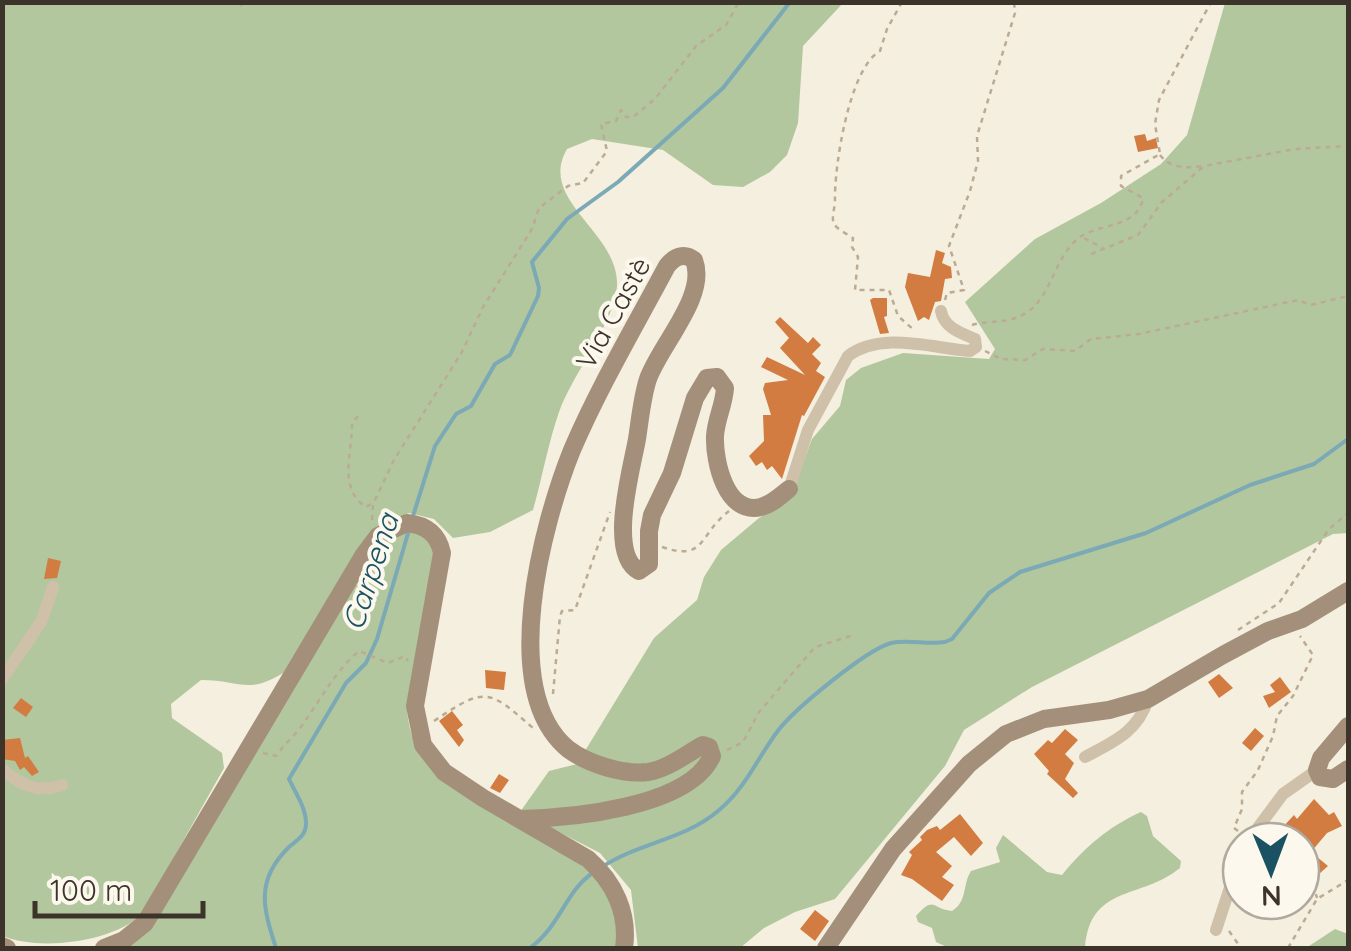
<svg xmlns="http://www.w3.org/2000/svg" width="1351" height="951" font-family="Quicksand,sans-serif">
<rect width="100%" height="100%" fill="#f5efdf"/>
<!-- green -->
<g fill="#b2c79d">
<path d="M2,3H843L803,46L798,123L787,155L770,172L743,187L713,185L663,150L592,139L567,149C537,201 619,231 617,286C616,320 571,377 559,412C548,444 542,478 533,510L490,532L453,538L434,519L409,513L385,523L286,671C248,696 241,680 201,680L171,704L172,718L222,753L224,768L142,914C112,943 38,951 3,936Z"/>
<polygon points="1225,3 1348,3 1348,533 1333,534 1032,687 964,730 945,766 835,899 795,912 764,928 740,948 638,948 631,890 600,853 520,812 549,771 577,764 654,638 697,600 704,577 721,550 759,518 781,505 800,471 812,439 840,406 846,380 861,368 903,353 989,359 995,349 965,302 1035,239 1101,203 1161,164 1187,135"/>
<path d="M416,529L433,544L436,561L407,711C410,739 418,754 436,776C480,802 576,850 604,888C617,905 617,928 616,948H122L133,944L148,929L368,562L389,535Z"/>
<path d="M1141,812L1147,816L1153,836L1181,861L1180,868C1141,900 1090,884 1085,948H949L936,942L932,928L918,922L916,916C935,895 931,909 952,911C968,901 962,885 971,871L1000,862L996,848L1003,835L1047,872L1062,875C1085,847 1108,827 1141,812Z"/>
<polygon points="1335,929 1348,934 1348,948 1306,948"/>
</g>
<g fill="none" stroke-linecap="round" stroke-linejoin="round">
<!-- stream -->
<g stroke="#7ba9b6" stroke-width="4">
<polyline points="413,516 435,446 456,414 471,406 495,364 510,355 538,296 539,288 532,262 567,219 618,182 723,88 790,2"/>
<path d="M602,867C638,843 684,840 718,811C745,789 757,759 777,732C793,710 866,650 891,643C909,639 927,645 945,642L952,639L989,593L1020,572L1146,533L1250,485L1314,464L1348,439"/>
<path d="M276,948C263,908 255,880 289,847C298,839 306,836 306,823C306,808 295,792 289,779L346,683L366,663L377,639L409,530"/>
<path d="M530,948C562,924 565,891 594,872"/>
</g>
</g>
<!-- building -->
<g fill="#d27c41">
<polygon points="1145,134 1147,141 1156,138 1158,148 1138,152 1134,136"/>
<polygon points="936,250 945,253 942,263 951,267 952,278 945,279 941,301 935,302 929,320 924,317 918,321 905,287 908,273 930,277"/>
<polygon points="873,298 887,298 887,316 884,317 889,333 880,334 870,300"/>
<polygon points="780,317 808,343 813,337 821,345 812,354 821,363 816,371 825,377 804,416 802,415 782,479 772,466 767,470 762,462 756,466 749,456 764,441 763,415 771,415 763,389 765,383 788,380 761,367 767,357 805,375 780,348 789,338 775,322"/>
<polygon points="48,558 61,561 57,578 44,579"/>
<polygon points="485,670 506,672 504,690 486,688"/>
<polygon points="1219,674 1233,688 1219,698 1208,682"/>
<polygon points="1280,677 1291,692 1269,708 1263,696 1275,692 1270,685"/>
<polygon points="21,698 33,707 26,717 13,708"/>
<polygon points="452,711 463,725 457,730 464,740 459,747 439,721"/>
<polygon points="1255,728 1264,736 1251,751 1242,743"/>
<polygon points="1065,729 1078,740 1065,754 1074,763 1065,779 1078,793 1073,798 1047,774 1049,771 1034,754 1048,740 1052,743"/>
<polygon points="20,738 25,758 28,756 39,772 32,776 24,767 20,770 15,761 2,759 2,740"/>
<polygon points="499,774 509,780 500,793 490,788"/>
<polygon points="1314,799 1329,815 1334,812 1342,826 1327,833 1311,852 1328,866 1319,874 1305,865 1301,856 1301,841 1281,841 1286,833 1282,828 1294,815 1297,819"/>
<polygon points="960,814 983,843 971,856 954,837 936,852 952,866 942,877 954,885 942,901 912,879 901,875 912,855 909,852 922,840 920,837 927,830 937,826 940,830"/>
<polygon points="815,910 829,921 815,941 800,929"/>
</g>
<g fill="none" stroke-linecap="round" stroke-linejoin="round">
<!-- path -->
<g stroke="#bcab93" stroke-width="2.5" stroke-dasharray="5 5" stroke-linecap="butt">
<polyline points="239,2 242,6"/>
<path d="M902,2L887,29L880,51C849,68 834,168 835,201C835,208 831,217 834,224C837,229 847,234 853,238L852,247L858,257L855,290H889L898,316L914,330"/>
<path d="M1160,155C1171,169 1186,168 1203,166"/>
<polyline points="1084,238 1103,248"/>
<polyline points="1091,254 1138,235 1162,202 1204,166 1295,149 1348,146"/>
<polyline points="945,300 947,293 964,290 949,246 970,191 978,161 977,136 1015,13 1014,2"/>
<path d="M972,325C990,320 1009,324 1026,313C1052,297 1054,256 1080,237C1100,223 1138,228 1143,198L1121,186V176L1160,154L1155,124L1159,100L1211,2"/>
<polyline points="985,351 1001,359 1025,360 1043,349 1075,351 1091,339 1139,334 1298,300 1311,305 1348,296"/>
<path d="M358,416L352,423C353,451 337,488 366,507L371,504"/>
<polyline points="372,520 373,504 394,460 462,352 483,307 532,229 539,208 568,186 583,183 607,151 601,124 616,121 621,110 626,117 633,117 655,99 696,46 726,25 739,2"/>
<path d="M662,547C706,562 698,535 729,511"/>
<polyline points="1238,630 1279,603 1329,529 1348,513"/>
<polyline points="553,694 560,616 562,611 575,610 610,512"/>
<path d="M434,721C486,686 488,689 533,728"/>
<polyline points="727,750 743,742 759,712 815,647 851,636"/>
<path d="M263,753L276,756C284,744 295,736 303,724C321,699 335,671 359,651L388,663L405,656L408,661"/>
<polyline points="1238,831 1234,828 1242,809 1242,792 1258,770 1273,736 1277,716 1293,696 1313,655 1300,636"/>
<polyline points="1301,877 1303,874 1311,877 1317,898"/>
<polyline points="1259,901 1273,901"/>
<polyline points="1229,931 1241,948"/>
<polyline points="1288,948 1317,899 1348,880"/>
</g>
<!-- street -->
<g stroke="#cfc1a9" stroke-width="12">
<path d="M789,489L808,430L848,356C882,331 931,348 970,351L976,347L975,339C961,333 944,328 941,311"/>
<polyline points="2,679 41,622 53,587"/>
<path d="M1085,757C1113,742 1138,732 1148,699"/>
<path d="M2,769C21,785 38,794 62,785"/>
<polyline points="1248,841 1283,794 1317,770"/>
<polyline points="1216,930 1241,854"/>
</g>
<!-- secondary -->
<g stroke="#a4907a" stroke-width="18">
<polyline points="1348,726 1321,758 1317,770 1320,777 1333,779 1348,769"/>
<path d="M520,819C569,818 689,808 712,756L709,747L703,745C686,754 668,769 648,772C623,775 588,764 568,749C497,691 543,522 572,450C599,387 635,326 667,266C674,257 684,252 694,260C708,296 660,345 648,379C642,397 640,420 637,439C632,468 607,554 639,571L649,564V531L652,515L672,473L695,398L707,378L717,377L725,388C724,405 716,419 715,436C714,461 726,516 761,507C772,504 780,496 789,489"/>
<polyline points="2,946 7,948"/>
<path d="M104,948L124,940L145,923L363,556L378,536L407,523C426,525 438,534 442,553L415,706L423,745L444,772L483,798L588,859C614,882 629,913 624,948"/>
<polyline points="826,948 893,849 969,764 1006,734 1044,719 1109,710 1148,699 1223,655 1268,631 1302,619 1348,591"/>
</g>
</g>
<g text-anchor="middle" stroke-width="8" stroke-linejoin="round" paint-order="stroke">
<!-- street labels -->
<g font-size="28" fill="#3c332a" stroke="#fcf8ed">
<text transform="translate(613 313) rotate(-61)" y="10">Via Castè</text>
</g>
<!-- water labels -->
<g font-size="30" font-style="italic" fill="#1a5263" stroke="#fcf8ed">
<text transform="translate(371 572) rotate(-72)" y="10">Carpena</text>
</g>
</g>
<!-- border -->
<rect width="1351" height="951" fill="none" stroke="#3c332a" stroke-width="10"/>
<!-- north arrow -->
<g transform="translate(1271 871) rotate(179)"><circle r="48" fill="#fcf8ed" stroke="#afa99f" stroke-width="2.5"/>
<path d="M0-8L18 38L0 25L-18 38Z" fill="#1a5263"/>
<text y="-15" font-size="28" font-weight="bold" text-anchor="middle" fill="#3c332a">N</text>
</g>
<!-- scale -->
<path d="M35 901v15h168v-15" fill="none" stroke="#3c332a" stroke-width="5"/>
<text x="50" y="901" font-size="30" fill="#3c332a" stroke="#fcf8ed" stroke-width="8" paint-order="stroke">100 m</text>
</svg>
